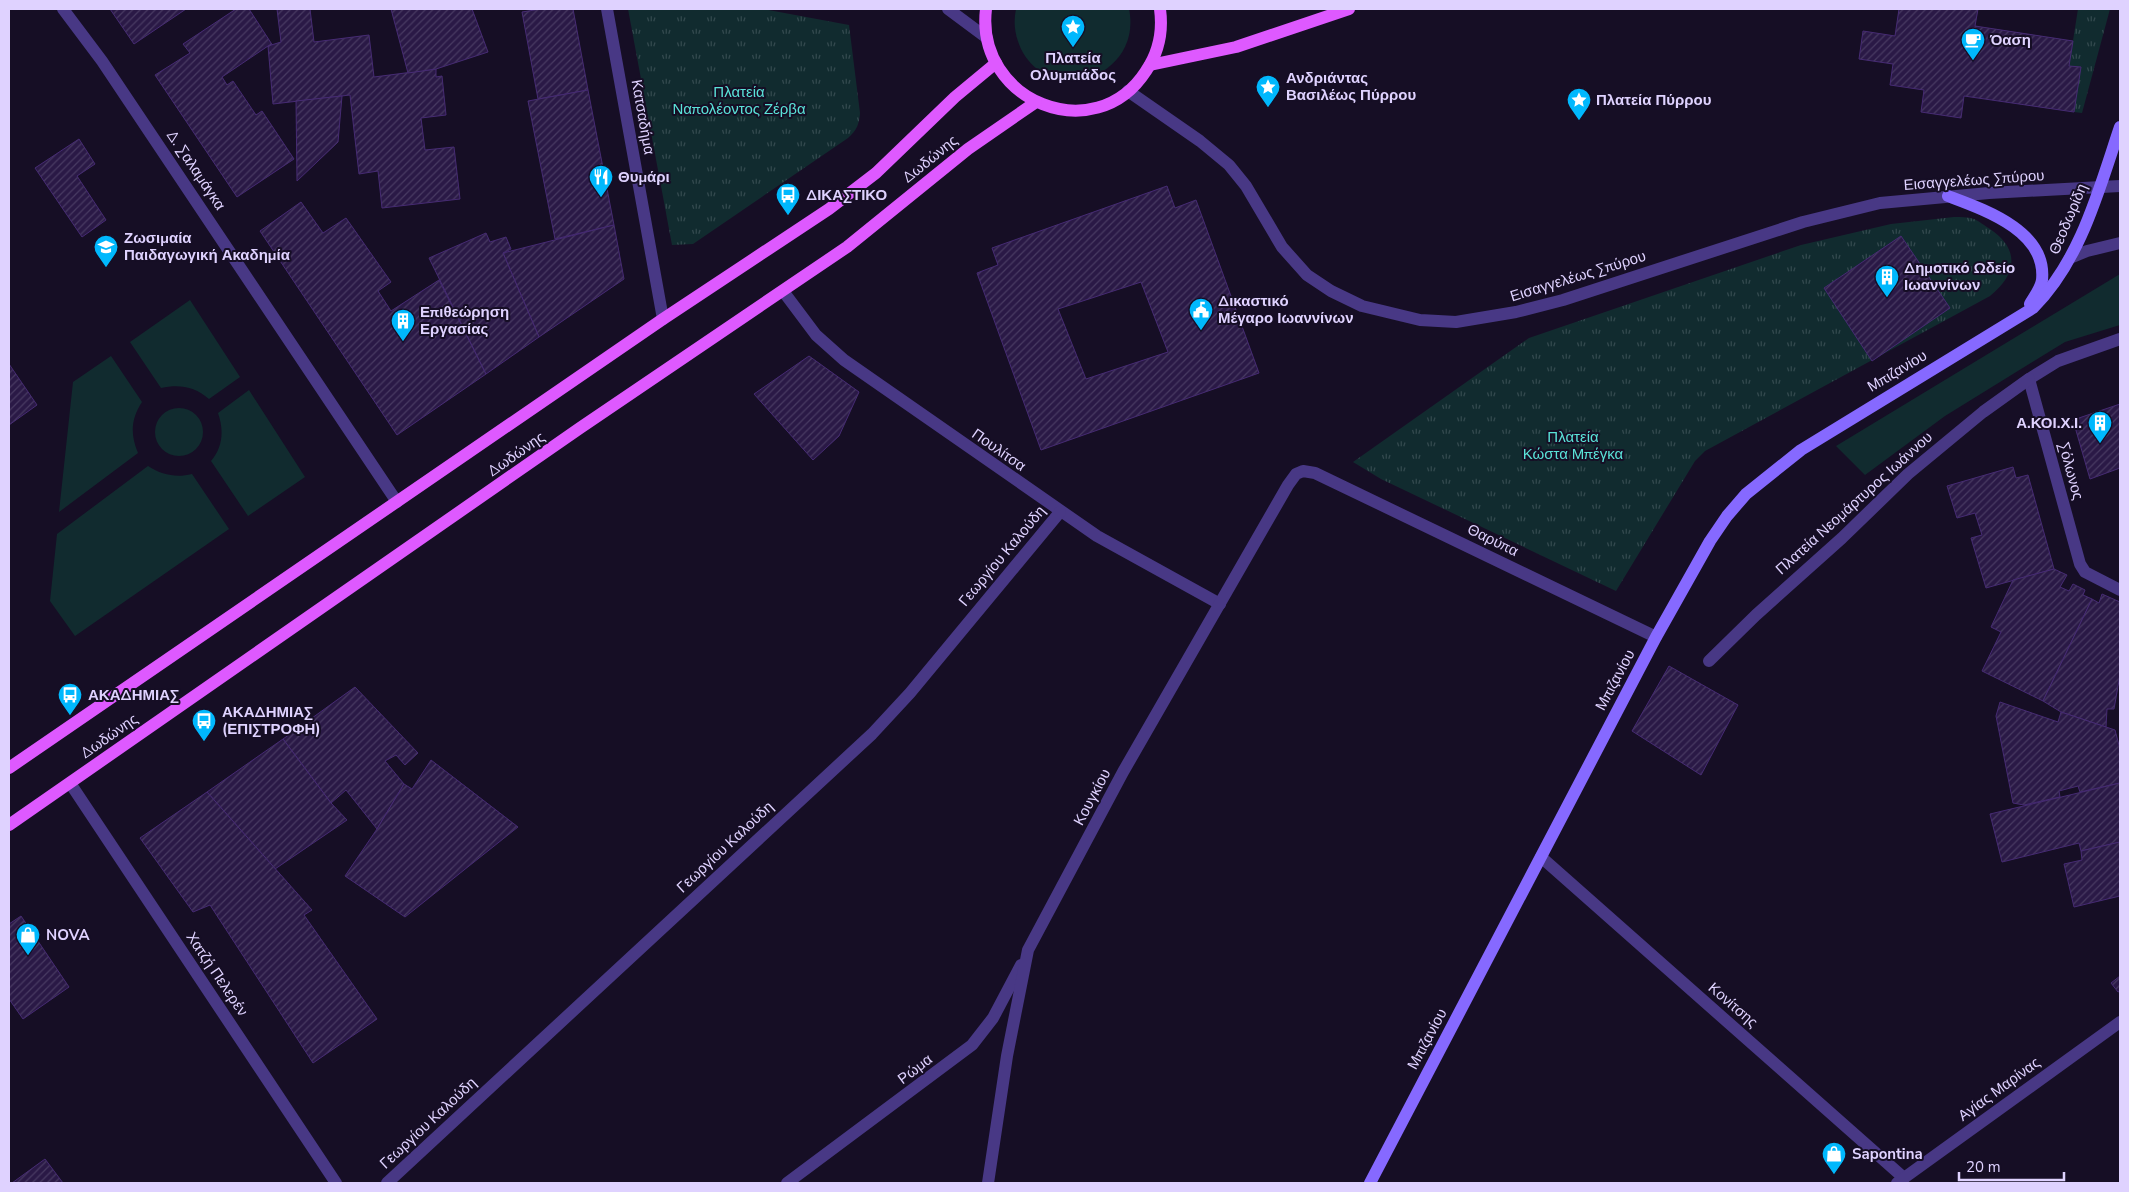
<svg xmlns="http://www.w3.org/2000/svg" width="2129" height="1192" font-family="'Nunito Sans',sans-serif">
<defs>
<pattern id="park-tufts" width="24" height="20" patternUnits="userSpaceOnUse" patternTransform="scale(1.25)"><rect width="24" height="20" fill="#112b2f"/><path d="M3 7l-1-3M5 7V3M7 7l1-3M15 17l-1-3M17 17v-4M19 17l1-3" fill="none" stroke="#33494e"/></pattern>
<pattern id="building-hatch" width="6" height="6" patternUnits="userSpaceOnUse" patternTransform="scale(1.25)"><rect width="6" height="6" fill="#2a1946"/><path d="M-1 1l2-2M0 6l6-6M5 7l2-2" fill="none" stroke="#483a62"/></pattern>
</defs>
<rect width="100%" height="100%" fill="#160e25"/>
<!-- green -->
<g fill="#112b2f">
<path d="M1016,9H1129C1143,75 1052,110 1021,49C1015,36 1013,23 1016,9Z"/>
<polygon points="2120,274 2120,325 2065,342 1945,416 1865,475 1836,446"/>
<path d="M190,300L240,377L209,399C195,387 180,384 161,388L130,342Z"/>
<path d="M111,356L142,402C131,419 130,434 138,453L59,512L73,382Z"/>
<path d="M249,390L305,477L248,516L211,461C223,447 224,430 218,413Z"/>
<circle cx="179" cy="432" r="24"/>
<path d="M148,466C162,475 176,478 192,474L229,529L75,636L50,601L57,534Z"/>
</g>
<!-- park -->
<g fill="url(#park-tufts)">
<path d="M628,9H763L849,25L860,113C859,124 857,130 848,138L693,244L672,245Z"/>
<polygon points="2078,9 2110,9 2082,113 2074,112 2080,68 2069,66"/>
<path d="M1954,217C1960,217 1968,217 1974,219C1979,221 1985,226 1990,229C2021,250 2016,275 1990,296L1705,451L1695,461L1616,591L1381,479L1353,462L1529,338L1801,245L1891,224Z"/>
</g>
<!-- building -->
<g fill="url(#building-hatch)" stroke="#462b73" fill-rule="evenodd">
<polygon points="110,9 186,9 134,44"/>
<polygon points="236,9 249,9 273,46 268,46 222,77 227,85 233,81 256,115 262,111 294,159 237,197 155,75 190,53 183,44"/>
<polygon points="277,9 310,9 314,42 369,35 374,77 436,69 436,77 442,76 446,115 421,118 425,150 454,147 460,199 382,208 378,171 359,174 350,95 273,104 268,46 281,42"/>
<polygon points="391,9 472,9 488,52 436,69 408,73"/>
<polygon points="541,9 573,9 588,90 538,99 522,12"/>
<polygon points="1899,9 1978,9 1975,26 2073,41 2069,66 2081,67 2074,112 1964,96 1961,118 1921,112 1924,90 1890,85 1893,64 1859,59 1863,31 1895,36"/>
<polygon points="588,90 614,225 555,239 528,101"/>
<polygon points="342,96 338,142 297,181 296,101"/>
<polygon points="79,139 95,164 77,176 106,220 82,237 35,168"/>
<path d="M1167,186L1175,208L1196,200L1259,373L1041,450L977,273L998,265L992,248ZM1141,282L1168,352L1086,379L1058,309Z"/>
<polygon points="301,202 323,233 346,218 391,282 378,291 391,311 439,280 486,374 397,435 260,231"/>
<polygon points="614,225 624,279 539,337 503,253"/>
<polygon points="486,233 490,242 506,237 511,249 503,253 539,337 486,374 429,258"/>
<polygon points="1901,236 1950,308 1872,361 1824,288"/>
<polygon points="809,356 859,392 839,436 813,460 754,394"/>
<polygon points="9,364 37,405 9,425"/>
<polygon points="2120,404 2120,468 2090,479 2073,420"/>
<polygon points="2013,467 2016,478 2028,475 2054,569 1986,588 1971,538 1982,535 1975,513 1957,518 1947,486"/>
<polygon points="2054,569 2067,575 2060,587 2069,591 2073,584 2085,590 2083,595 2092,599 2043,701 1982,671 2001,632 1991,627 2013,580"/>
<polygon points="2102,594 2120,602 2120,675 2114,709 2107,709 2106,727 2061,712 2043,701 2092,599 2099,603"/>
<polygon points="1669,666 1738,705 1701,775 1632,731"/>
<polygon points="355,687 418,753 405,765 396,755 385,761 404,784 377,829 346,790 331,803 283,739"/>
<polygon points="2000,702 2058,722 2061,712 2115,730 2120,749 2120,783 2080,792 2078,786 2059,791 2060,797 2024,805 2013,803 1996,716"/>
<polygon points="283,739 331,803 347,820 275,869 207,792"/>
<polygon points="431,760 518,827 405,917 345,876 377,829 404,784 412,789"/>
<polygon points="2120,783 2120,842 2081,851 2079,843 2002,862 1990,814"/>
<polygon points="207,792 312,910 304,915 377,1019 313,1063 210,905 193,912 140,838"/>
<polygon points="2120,842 2120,896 2074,907 2064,864 2082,860 2081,851"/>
<polygon points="21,916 69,987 23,1019 9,999 9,924"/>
<polygon points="2120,976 2120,991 2118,992 2111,983"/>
<polygon points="45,1159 63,1183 12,1183"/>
</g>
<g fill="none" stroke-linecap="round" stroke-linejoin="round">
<!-- service -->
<polyline stroke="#483885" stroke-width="12" points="948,9 987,38"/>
<!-- pedestrian -->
<polyline stroke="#483885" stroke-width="12" points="607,9 663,319"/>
<!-- minor -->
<g stroke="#483885" stroke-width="12">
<polyline points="63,9 102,61 397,502"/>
<polyline points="783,291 816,335 844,360 1097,536 1220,604"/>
<polyline points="2120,339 2058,361 2029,379 2080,564 2085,572 2120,590"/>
<polyline points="1709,661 1756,615 1842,538 1908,474 1983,412 2029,379"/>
<polyline points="70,783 336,1183"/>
<polyline points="1541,857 1904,1178"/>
<polyline points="387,1183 872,734 910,693 1060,512"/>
<polyline points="787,1183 972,1045 993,1018 1021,965"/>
<polyline points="988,1183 1007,1056 1028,950 1123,772 1288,485 1296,474 1303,471 1315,473 1656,637"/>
</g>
<!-- tertiary -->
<g stroke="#483885" stroke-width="12">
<polyline points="1128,91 1200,141 1229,165 1246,186 1282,247 1307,275 1331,291 1362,306 1420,320 1456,322 1516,312 1563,300 1803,222 1880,203 1989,193 2120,186"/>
<polyline points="2070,258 2087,251 2120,243"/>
<polyline points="1897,1183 2120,1022"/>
</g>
<!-- secondary -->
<g stroke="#8669ff" stroke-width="12">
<path d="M1948,196C1985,210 2047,231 2042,280C2041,288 2034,297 2030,304"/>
<path d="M1370,1183L1656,637L1710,541L1727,516L1746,494L1801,450L2033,308C2081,260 2099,189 2120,127"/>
</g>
<!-- primary -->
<g stroke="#de59ff" stroke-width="12">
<path d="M986,9C975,101 1095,150 1146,71C1159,52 1163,31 1160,9"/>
<polyline points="1150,65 1236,47 1349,9"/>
<polyline points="9,768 663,319 829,209 876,173 955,97 996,63"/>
<polyline points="9,825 580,428 847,247 968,149 1036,102"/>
</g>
</g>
<!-- icons -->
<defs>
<symbol id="sight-pin" viewBox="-11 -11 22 30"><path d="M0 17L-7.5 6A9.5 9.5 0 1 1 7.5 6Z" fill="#00b8fd" stroke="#160e25"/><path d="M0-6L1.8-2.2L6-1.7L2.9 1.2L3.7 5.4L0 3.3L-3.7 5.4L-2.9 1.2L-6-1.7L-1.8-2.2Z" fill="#fff"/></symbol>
<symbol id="cafe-pin" viewBox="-11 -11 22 30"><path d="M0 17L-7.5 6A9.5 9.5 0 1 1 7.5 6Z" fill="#00b8fd" stroke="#160e25"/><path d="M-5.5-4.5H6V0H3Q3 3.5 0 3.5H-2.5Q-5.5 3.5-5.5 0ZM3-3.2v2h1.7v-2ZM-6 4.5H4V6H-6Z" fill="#fff"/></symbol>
<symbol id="restaurant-pin" viewBox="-11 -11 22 30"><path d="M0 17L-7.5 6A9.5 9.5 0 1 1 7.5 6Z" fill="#00b8fd" stroke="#160e25"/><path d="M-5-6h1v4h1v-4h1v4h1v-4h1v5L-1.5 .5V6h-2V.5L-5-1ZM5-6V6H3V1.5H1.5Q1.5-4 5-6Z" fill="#fff"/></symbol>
<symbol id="bus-pin" viewBox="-11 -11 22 30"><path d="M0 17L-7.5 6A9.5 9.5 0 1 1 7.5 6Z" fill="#00b8fd" stroke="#160e25"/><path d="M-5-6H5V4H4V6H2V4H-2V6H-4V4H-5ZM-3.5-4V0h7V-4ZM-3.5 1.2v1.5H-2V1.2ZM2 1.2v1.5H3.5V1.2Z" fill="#fff"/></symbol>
<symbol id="school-pin" viewBox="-11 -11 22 30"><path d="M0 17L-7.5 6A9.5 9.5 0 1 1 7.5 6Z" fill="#00b8fd" stroke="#160e25"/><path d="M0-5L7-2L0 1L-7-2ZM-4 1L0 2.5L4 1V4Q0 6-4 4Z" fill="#fff"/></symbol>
<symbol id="building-pin" viewBox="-11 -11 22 30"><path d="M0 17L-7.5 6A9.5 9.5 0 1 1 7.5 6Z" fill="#00b8fd" stroke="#160e25"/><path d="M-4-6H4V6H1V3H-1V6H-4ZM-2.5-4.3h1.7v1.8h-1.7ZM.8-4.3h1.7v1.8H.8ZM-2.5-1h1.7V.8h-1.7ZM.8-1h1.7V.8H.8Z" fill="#fff"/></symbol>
<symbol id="civic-pin" viewBox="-11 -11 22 30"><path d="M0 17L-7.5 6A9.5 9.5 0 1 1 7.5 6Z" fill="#00b8fd" stroke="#160e25"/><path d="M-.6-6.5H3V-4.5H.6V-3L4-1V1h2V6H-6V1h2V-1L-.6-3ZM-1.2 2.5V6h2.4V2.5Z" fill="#fff"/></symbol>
<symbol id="shop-pin" viewBox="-11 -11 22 30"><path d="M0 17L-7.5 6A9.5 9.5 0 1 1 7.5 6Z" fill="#00b8fd" stroke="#160e25"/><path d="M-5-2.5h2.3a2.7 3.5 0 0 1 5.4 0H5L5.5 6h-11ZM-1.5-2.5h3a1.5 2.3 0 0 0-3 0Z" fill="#fff"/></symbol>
</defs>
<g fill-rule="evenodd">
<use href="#sight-pin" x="1059" y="13" width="28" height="38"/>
<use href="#cafe-pin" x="1959" y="26" width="28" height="38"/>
<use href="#sight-pin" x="1254" y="73" width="28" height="38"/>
<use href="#sight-pin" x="1565" y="86" width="28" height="38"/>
<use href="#restaurant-pin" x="587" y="163" width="28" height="38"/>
<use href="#bus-pin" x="774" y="181" width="28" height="38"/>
<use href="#school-pin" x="92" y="233" width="28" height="38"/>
<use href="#building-pin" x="1873" y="263" width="28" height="38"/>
<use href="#civic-pin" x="1187" y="296" width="28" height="38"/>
<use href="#building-pin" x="389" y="307" width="28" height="38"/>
<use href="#building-pin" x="2086" y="409" width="28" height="38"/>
<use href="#bus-pin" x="56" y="681" width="28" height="38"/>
<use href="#bus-pin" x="190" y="707" width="28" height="38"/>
<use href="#shop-pin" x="14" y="921" width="28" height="38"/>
<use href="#shop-pin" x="1820" y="1140" width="28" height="38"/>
</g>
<g text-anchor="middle" stroke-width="4" stroke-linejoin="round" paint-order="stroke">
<!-- poi labels -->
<g font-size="15" font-weight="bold" fill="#dfd2ff" stroke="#160e25" text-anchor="start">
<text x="1990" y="45">Όαση</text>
<text x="1073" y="63" text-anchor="middle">Πλατεία<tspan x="1073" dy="17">Ολυμπιάδος</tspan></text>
<text x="1286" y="83">Ανδριάντας<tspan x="1286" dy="17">Βασιλέως Πύρρου</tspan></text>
<text x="1596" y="105">Πλατεία Πύρρου</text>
<text x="618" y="182">Θυμάρι</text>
<text x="806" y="200">ΔΙΚΑΣΤΙΚΟ</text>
<text x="124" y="243">Ζωσιμαία<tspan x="124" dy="17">Παιδαγωγική Ακαδημία</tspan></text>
<text x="1904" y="273">Δημοτικό Ωδείο<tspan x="1904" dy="17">Ιωαννίνων</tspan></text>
<text x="1218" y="306">Δικαστικό<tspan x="1218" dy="17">Μέγαρο Ιωαννίνων</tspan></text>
<text x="420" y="317">Επιθεώρηση<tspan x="420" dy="17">Εργασίας</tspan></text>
<text x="2082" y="428" text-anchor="end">Α.ΚΟΙ.Χ.Ι.</text>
<text x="88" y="700">ΑΚΑΔΗΜΙΑΣ</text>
<text x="222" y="717">ΑΚΑΔΗΜΙΑΣ<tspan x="222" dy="17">(ΕΠΙΣΤΡΟΦΗ)</tspan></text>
<text x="46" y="940">NOVA</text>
<text x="1852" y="1159">Sapontina</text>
</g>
<!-- park labels -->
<g font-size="15" fill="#5ae2d8" stroke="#160e25">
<text x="739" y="97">Πλατεία<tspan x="739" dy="17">Ναπολέοντος Ζέρβα</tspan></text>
<text x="1573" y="442">Πλατεία<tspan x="1573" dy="17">Κώστα Μπέγκα</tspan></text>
</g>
<!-- street labels -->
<g font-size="15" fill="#dfd2ff" stroke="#160e25">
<text transform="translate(643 117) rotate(80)" y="5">Κατσαδήμα</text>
<text transform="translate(930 159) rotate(-39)" y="5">Δωδώνης</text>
<text transform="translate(196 170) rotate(56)" y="5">Δ. Σαλαμάγκα</text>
<text transform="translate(1974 180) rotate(-4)" y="5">Εισαγγελέως Σπύρου</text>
<text transform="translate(2068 219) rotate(-67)" y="5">Θεοδωρίδη</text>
<text transform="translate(1578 276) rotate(-17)" y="5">Εισαγγελέως Σπύρου</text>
<text transform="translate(1897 371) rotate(-31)" y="5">Μπιζανίου</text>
<text transform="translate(999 450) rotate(35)" y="5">Πουλίτσα</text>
<text transform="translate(516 454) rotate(-35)" y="5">Δωδώνης</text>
<text transform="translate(2071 471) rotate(75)" y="5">Σόλωνος</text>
<text transform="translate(1854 503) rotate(-42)" y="5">Πλατεία Νεομάρτυρος Ιωάννου</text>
<text transform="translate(1493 540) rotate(26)" y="5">Θαρύπα</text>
<text transform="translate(1002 556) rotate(-50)" y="5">Γεωργίου Καλούδη</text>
<text transform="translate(1615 680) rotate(-62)" y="5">Μπιζανίου</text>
<text transform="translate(109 736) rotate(-35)" y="5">Δωδώνης</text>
<text transform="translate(1092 797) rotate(-62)" y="5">Κουγκίου</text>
<text transform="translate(725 847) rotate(-43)" y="5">Γεωργίου Καλούδη</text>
<text transform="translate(217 974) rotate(56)" y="5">Χατζή Πελερέν</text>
<text transform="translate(1733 1005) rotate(41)" y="5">Κονίτσης</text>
<text transform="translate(1427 1039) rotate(-62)" y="5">Μπιζανίου</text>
<text transform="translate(915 1069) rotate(-37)" y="5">Ρώμα</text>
<text transform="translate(1999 1089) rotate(-36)" y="5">Αγίας Μαρίνας</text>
<text transform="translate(428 1123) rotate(-43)" y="5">Γεωργίου Καλούδη</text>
</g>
</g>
<!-- border -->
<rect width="2129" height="1192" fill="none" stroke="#dfd2ff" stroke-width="20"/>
<!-- scale -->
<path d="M1959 1172v8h105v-8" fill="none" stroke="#dfd2ff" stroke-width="2.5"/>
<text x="1966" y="1172" font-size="15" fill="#dfd2ff" stroke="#160e25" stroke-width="4" paint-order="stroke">20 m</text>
</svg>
